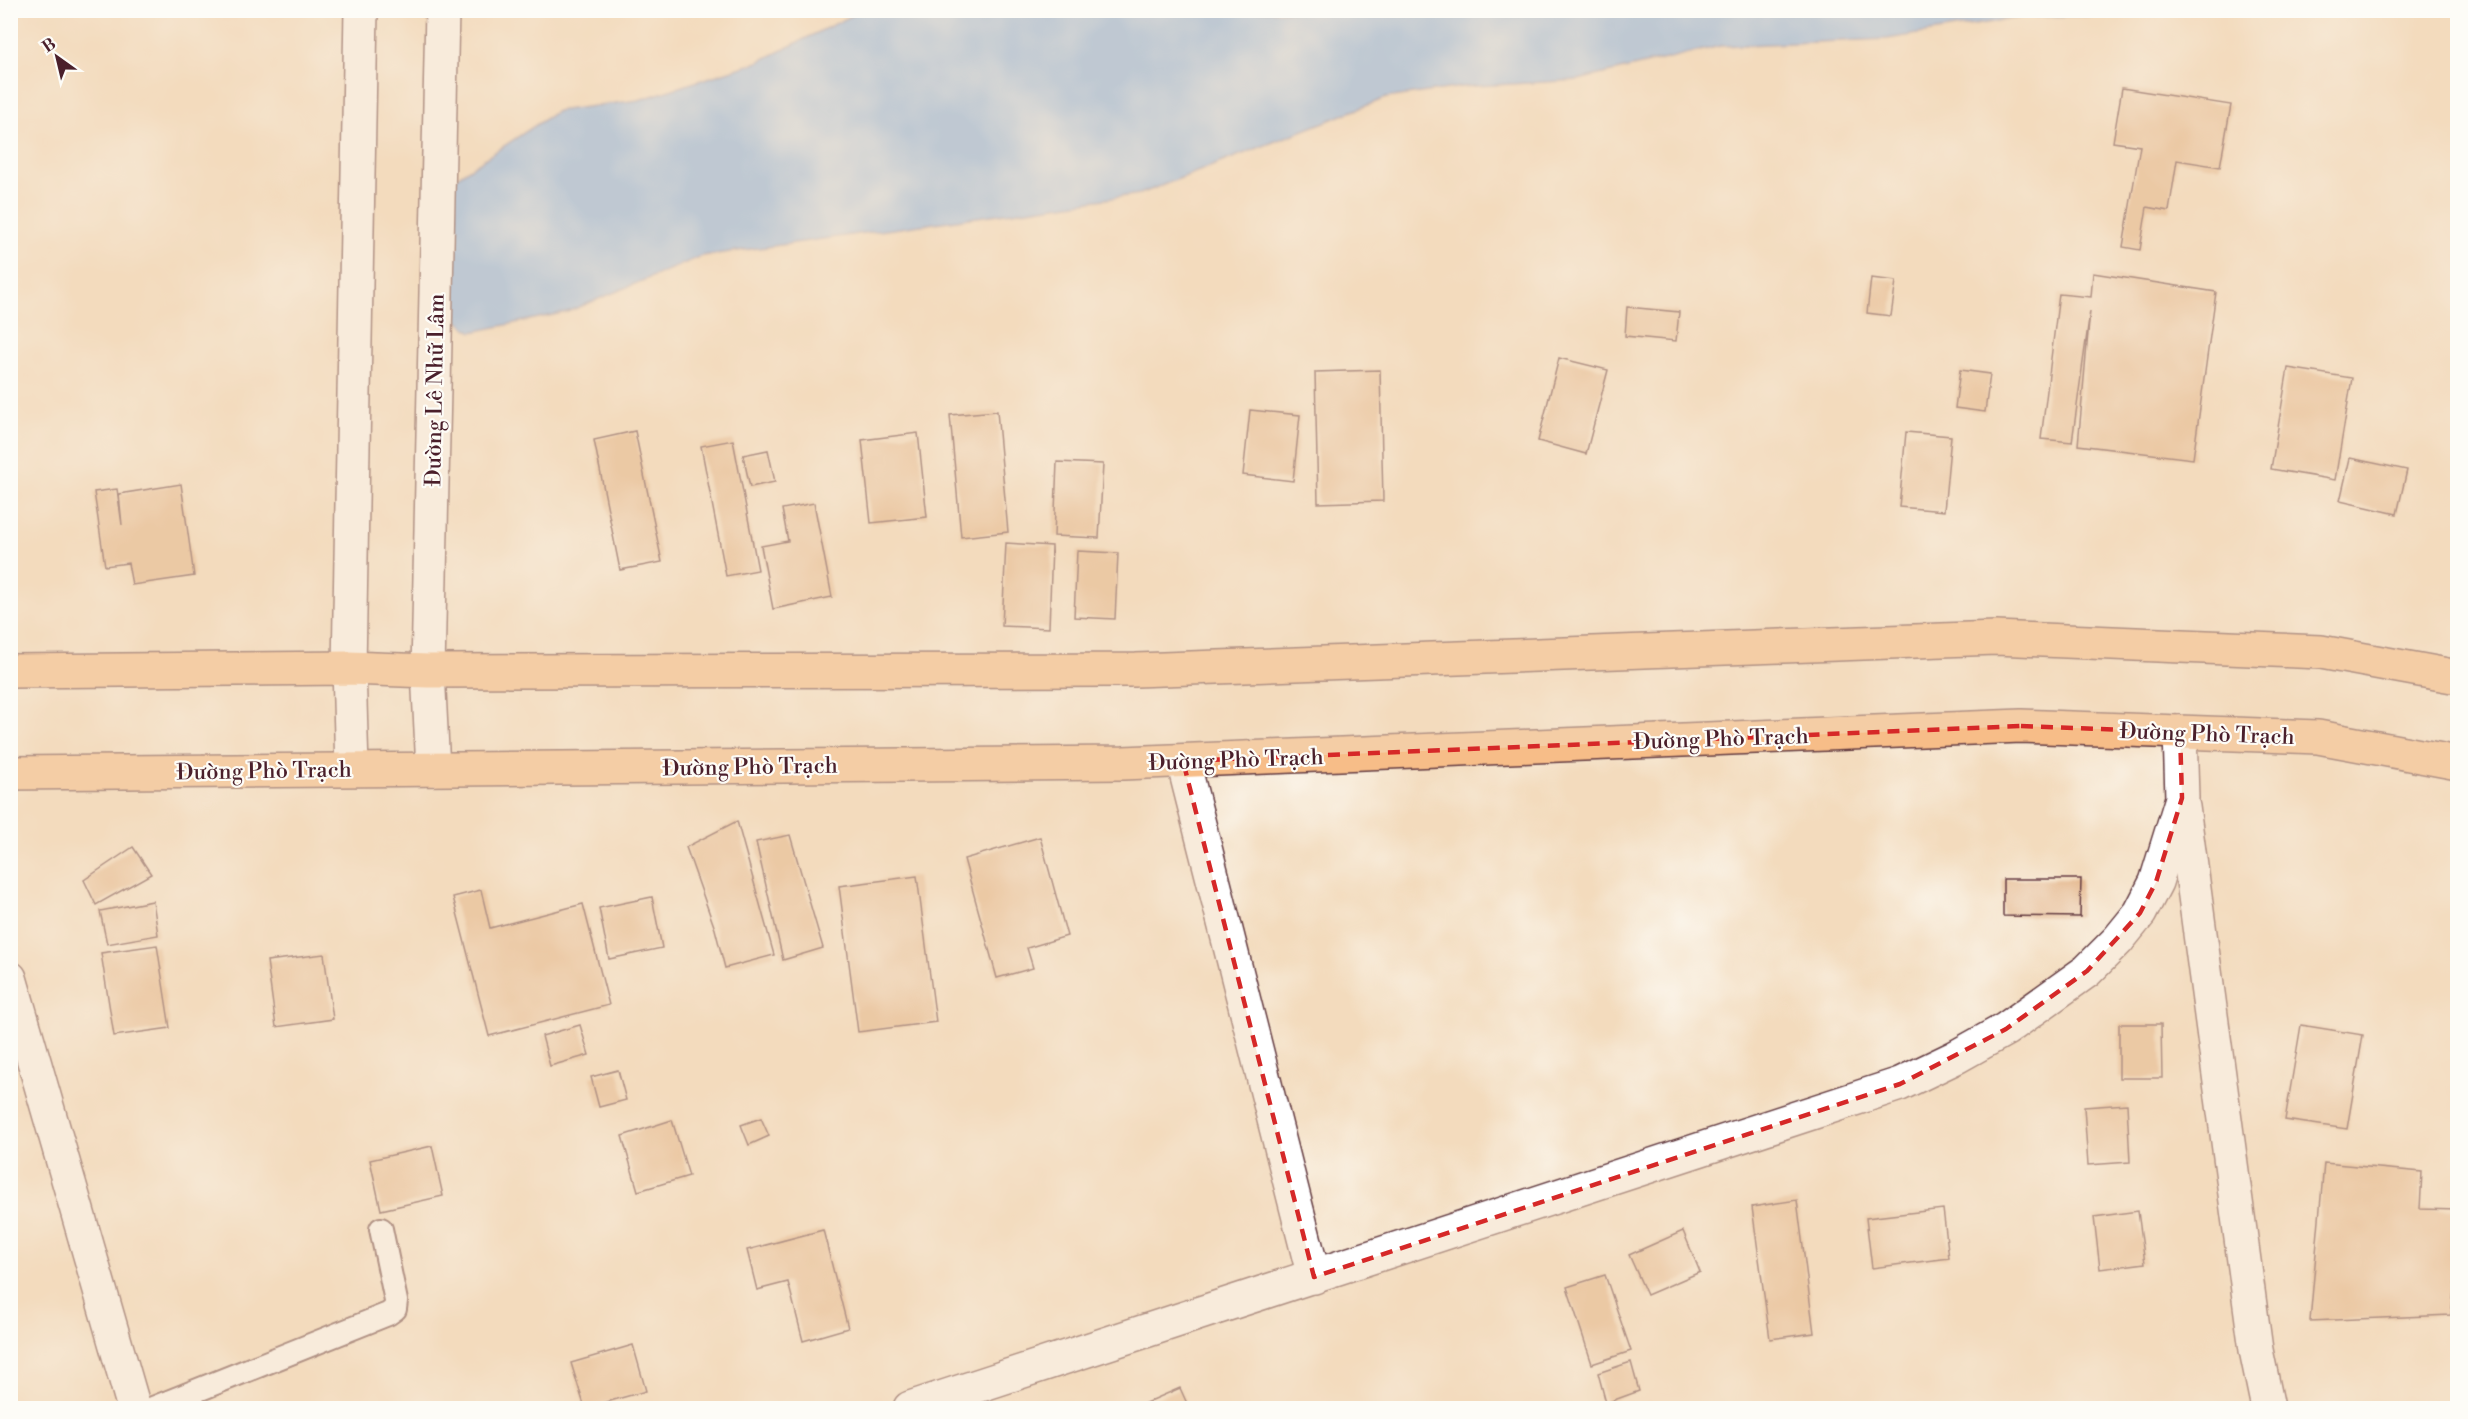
<svg xmlns="http://www.w3.org/2000/svg" width="2468" height="1419" font-family="'Libre Bodoni',serif">
<rect width="100%" height="100%" fill="#fdfcf7"/>
<filter id="ink" filterUnits="userSpaceOnUse"><feTurbulence type="fractalNoise" baseFrequency=".0167" numOctaves="2"/><feDisplacementMap in="SourceGraphic" scale="12" xChannelSelector="R" yChannelSelector="G"/><feConvolveMatrix kernelMatrix="1 2 1 2 8 2 1 2 1" color-interpolation-filters="sRGB"/></filter>
<filter id="wash" filterUnits="userSpaceOnUse"><feTurbulence type="fractalNoise" baseFrequency=".008" numOctaves="4" result="noise"/><feDisplacementMap in="SourceGraphic" scale="24" xChannelSelector="R" yChannelSelector="G"/><feGaussianBlur stdDeviation="1.35" result="paint"/><feColorMatrix in="noise" values="0 0 0 0 0 0 0 0 0 0 0 0 0 0 0 0 0 1.4 0 .05"/><feComposite in="paint" operator="in"/></filter>
<g filter="url(#wash)">
<rect width="100%" height="100%" fill="#f3dbbd"/>
<!-- water -->
<polygon fill="#80b2ec" stroke="#65688c" stroke-width="1.5" points="861,11 2185,11 2165,14 2023,17 1887,39 1720,46 1578,80 1461,87 1386,98 1140,194 702,256 567,312 472,332 447,313 448,183 557,111 639,100 758,62"/>
<g id="blocks">
<!-- building -->
<g fill="#e3b386">
<polygon points="2122,88 2231,105 2220,167 2177,160 2169,211 2147,207 2140,250 2123,247 2140,146 2113,142"/>
<polygon points="2093,273 2216,292 2193,459 2078,445 2090,311 2072,442 2041,439 2059,294 2091,297"/>
<polygon points="1871,278 1896,281 1891,316 1867,313"/>
<polygon points="1627,307 1679,312 1676,341 1625,336"/>
<polygon points="1559,358 1608,370 1586,454 1538,441"/>
<polygon points="2288,368 2352,378 2335,480 2271,469"/>
<polygon points="1380,370 1383,501 1318,503 1315,372"/>
<polygon points="1960,370 1990,374 1985,412 1955,408"/>
<polygon points="1250,410 1300,415 1293,481 1243,475"/>
<polygon points="997,411 1008,532 961,537 950,415"/>
<polygon points="635,431 662,562 620,570 594,440"/>
<polygon points="1906,432 1951,436 1944,511 1899,507"/>
<polygon points="918,433 927,517 871,523 862,440"/>
<polygon points="733,440 758,570 726,576 701,446"/>
<polygon points="768,450 775,482 750,487 743,455"/>
<polygon points="2350,458 2407,470 2397,514 2340,501"/>
<polygon points="1057,462 1103,464 1099,538 1054,536"/>
<polygon points="181,484 194,576 132,585 128,563 105,566 94,492 117,489 122,525 119,494"/>
<polygon points="814,503 832,597 773,609 761,546 788,541 782,509"/>
<polygon points="1006,543 1052,546 1049,628 1002,626"/>
<polygon points="1077,551 1118,553 1115,619 1074,617"/>
<polygon points="737,821 774,955 725,968 715,929 686,847"/>
<polygon points="790,835 823,948 783,960 756,842"/>
<polygon points="1040,837 1067,936 1027,948 1033,968 997,978 964,859"/>
<polygon points="133,847 151,874 96,905 84,880"/>
<polygon points="917,876 936,1022 858,1032 839,886"/>
<polygon points="2003,879 2081,879 2080,917 2003,916"/>
<polygon points="481,890 490,928 583,904 609,1005 489,1036 453,897"/>
<polygon points="652,897 662,948 609,959 599,908"/>
<polygon points="153,901 158,935 107,944 100,911"/>
<polygon points="157,945 170,1028 114,1036 101,953"/>
<polygon points="324,954 333,1019 276,1027 267,961"/>
<polygon points="2119,1024 2161,1024 2162,1078 2119,1078"/>
<polygon points="580,1025 589,1055 550,1066 542,1036"/>
<polygon points="2301,1025 2363,1035 2347,1129 2285,1120"/>
<polygon points="618,1070 626,1100 599,1107 591,1077"/>
<polygon points="2127,1104 2130,1162 2088,1165 2084,1107"/>
<polygon points="761,1118 769,1136 749,1145 741,1125"/>
<polygon points="672,1120 689,1176 638,1191 622,1136"/>
<polygon points="432,1146 443,1196 381,1210 370,1160"/>
<polygon points="2324,1163 2422,1172 2420,1209 2458,1210 2458,1255 2451,1315 2310,1321"/>
<polygon points="1797,1200 1814,1333 1770,1339 1752,1207"/>
<polygon points="1943,1209 1949,1258 1872,1268 1866,1218"/>
<polygon points="2138,1211 2145,1263 2100,1269 2094,1217"/>
<polygon points="823,1230 848,1328 803,1341 788,1282 757,1290 747,1250"/>
<polygon points="1683,1231 1700,1272 1647,1295 1629,1255"/>
<polygon points="1605,1275 1631,1351 1592,1364 1567,1287"/>
<polygon points="633,1345 646,1391 585,1408 571,1363"/>
<polygon points="1631,1362 1639,1391 1606,1403 1598,1373"/>
<polygon points="1180,1388 1189,1408 1134,1408"/>
</g>
</g>
</g>
<g filter="url(#ink)">
<use href="#blocks" fill-opacity="0" stroke="#633b41" stroke-width="1.5"/>
<g fill="none" stroke-linecap="round" stroke-linejoin="round">
<defs>
<polyline id="service" points="153,1408 388,1314 395,1309 396,1301 381,1229"/>
<g id="minor">
<polyline points="1183,761 1314,1277"/>
<polyline points="2183,807 2256,1350 2268,1408"/>
<polyline points="10,978 134,1408"/>
<polyline points="910,1408 1900,1084 1956,1057 2006,1029 2087,971 2118,940 2140,913 2156,882 2182,798 2180,732"/>
</g>
<g id="tertiary">
<polyline points="352,769 349,668 361,10"/>
<polyline points="433,769 428,671 442,10"/>
</g>
<g id="trunk">
<polyline points="10,671 349,668 428,671 1136,670 1996,638 2321,652 2458,677"/>
<polyline points="10,773 1123,763 2021,726 2318,737 2458,763"/>
</g>
</defs>
<!-- service casing -->
<use href="#service" stroke="#633b41" stroke-width="26"/>
<!-- minor casing -->
<use href="#minor" stroke="#633b41" stroke-width="36"/>
<!-- tertiary casing -->
<use href="#tertiary" stroke="#633b41" stroke-width="36"/>
<!-- trunk casing -->
<use href="#trunk" stroke="#633b41" stroke-width="36"/>
<!-- service -->
<use href="#service" stroke="#fff" stroke-width="22"/>
<!-- minor -->
<use href="#minor" stroke="#fff" stroke-width="33"/>
<!-- tertiary -->
<use href="#tertiary" stroke="#fff" stroke-width="33"/>
<!-- trunk -->
<use href="#trunk" stroke="#f7bd88" stroke-width="33"/>
</g>
</g>
<!-- marked area -->
<path d="M0 0H2468V1419H0ZM2021,726L2180,732L2182,798L2156,882L2140,913L2087,971L2006,1029L1900,1084L1314,1277L1183,761Z" fill="#f3dbbd" fill-opacity=".55" fill-rule="evenodd"/>
<path fill="none" stroke="#d62828" stroke-width="4.5" stroke-dasharray="12 8" stroke-linejoin="round" d="M2021,726L2180,732L2182,798L2156,882L2140,913L2087,971L2006,1029L1900,1084L1314,1277L1183,761Z"/>
<g text-anchor="middle" stroke-width="4.5" stroke-linejoin="round" paint-order="stroke">
<!-- street labels -->
<g font-size="22" fill="#4a1f2b" stroke="#fdfcf7">
<text transform="translate(434 390) rotate(-89)" y="8">Đường Lê Nhữ Lâm</text>
<text transform="translate(2207 733) rotate(2)" y="8">Đường Phò Trạch</text>
<text transform="translate(1721 738) rotate(-2)" y="8">Đường Phò Trạch</text>
<text transform="translate(1236 759) rotate(-2)" y="8">Đường Phò Trạch</text>
<text transform="translate(750 766) rotate(-1)" y="8">Đường Phò Trạch</text>
<text transform="translate(264 770) rotate(-1)" y="8">Đường Phò Trạch</text>
</g>
</g>
<!-- margin -->
<rect width="2468" height="1419" fill="none" stroke="#fdfcf7" stroke-width="36"/>
<!-- north arrow -->
<g transform="translate(57 57) rotate(326)" stroke="#fdfcf7" stroke-width="4.5" paint-order="stroke">
<path d="M0-4.5L10 22L0 15L-10 22Z" fill="#4a1f2b"/>
<text y="-9" font-size="16" font-weight="bold" text-anchor="middle" fill="#4a1f2b">B</text>
</g>
</svg>
